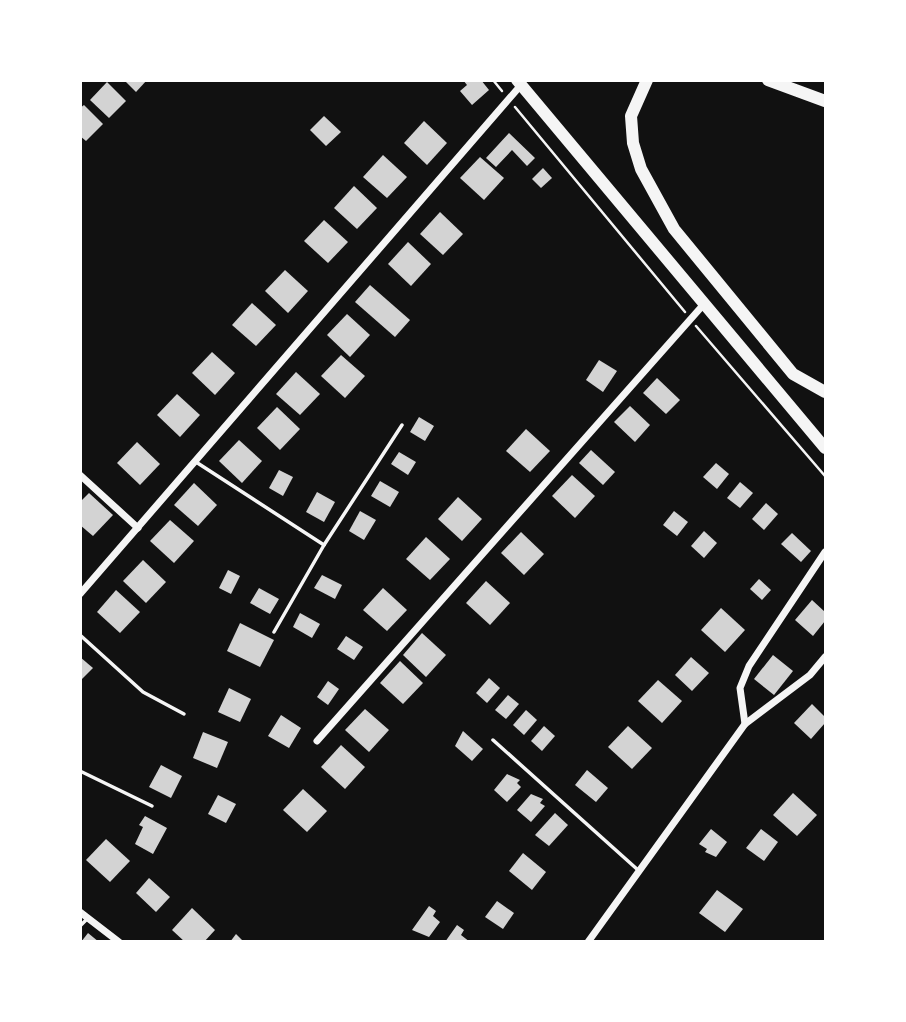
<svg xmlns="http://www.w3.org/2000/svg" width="906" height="1022" font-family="'Work Sans',sans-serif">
<rect width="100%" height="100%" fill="#111"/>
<!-- building -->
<g fill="#d3d3d3">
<polygon points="124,80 147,80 136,92"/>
<polygon points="463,80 481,80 489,90 472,105 460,91 467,85"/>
<polygon points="107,82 126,101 109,118 90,100"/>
<polygon points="84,105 103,124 86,141 80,136 80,108"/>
<polygon points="324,116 341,132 326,146 310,130"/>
<polygon points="424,121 447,143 427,165 404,143"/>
<polygon points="509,133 535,158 527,166 512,150 496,167 486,158"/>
<polygon points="383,155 407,177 387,198 363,177"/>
<polygon points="480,157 504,178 484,200 460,178"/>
<polygon points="543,168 552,178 541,188 532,179"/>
<polygon points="354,186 377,208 357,229 334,208"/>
<polygon points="440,212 463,234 443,255 420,234"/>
<polygon points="324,220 348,242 328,263 304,241"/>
<polygon points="408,242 431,264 411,286 388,264"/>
<polygon points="285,270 308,291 288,313 265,291"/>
<polygon points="370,285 410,320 395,337 355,302"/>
<polygon points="252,303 276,325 256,346 232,325"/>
<polygon points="347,314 370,335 350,357 327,335"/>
<polygon points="212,352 235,373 215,395 192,373"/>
<polygon points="341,355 365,376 345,398 321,376"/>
<polygon points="599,360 617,371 603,392 586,380"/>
<polygon points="296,372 320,394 300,415 276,394"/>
<polygon points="657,378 680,400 666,414 643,393"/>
<polygon points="177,394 200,415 180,437 157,415"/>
<polygon points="630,406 650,425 635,442 614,422"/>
<polygon points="277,407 300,429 280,450 257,428"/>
<polygon points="419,417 434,426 425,441 410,432"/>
<polygon points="526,429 550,451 530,472 506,451"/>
<polygon points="239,440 262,461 242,483 219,461"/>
<polygon points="137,442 160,464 140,485 117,463"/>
<polygon points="591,450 615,472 603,485 579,463"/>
<polygon points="399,452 416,462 408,475 391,464"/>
<polygon points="716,463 729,474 717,489 703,477"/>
<polygon points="279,470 293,477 283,496 269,488"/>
<polygon points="572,475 595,496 575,518 552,496"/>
<polygon points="380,481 399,492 390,507 371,496"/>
<polygon points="740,482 753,493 740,508 727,498"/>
<polygon points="194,483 217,505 198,526 174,505"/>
<polygon points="317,492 335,502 324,522 306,512"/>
<polygon points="89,493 113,515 93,536 80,525 80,502"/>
<polygon points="458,497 482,519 462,541 438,519"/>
<polygon points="766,503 778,514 764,530 752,519"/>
<polygon points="360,511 376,520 364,540 349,531"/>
<polygon points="674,511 688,522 677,536 663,525"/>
<polygon points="170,520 194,541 174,563 150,541"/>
<polygon points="704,531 717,543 704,558 691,546"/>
<polygon points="521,532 544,554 524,575 501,553"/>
<polygon points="792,533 811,551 801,562 781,544"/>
<polygon points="426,537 450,559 430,580 406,559"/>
<polygon points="143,560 166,582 146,603 123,581"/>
<polygon points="228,570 240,576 231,594 219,588"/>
<polygon points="322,575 342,585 335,599 314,588"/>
<polygon points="759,579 771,590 762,600 750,589"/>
<polygon points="486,581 510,603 490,625 466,603"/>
<polygon points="259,588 279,599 270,614 250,603"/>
<polygon points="383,588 407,610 387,631 363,610"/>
<polygon points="116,590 140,612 120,633 97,612"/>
<polygon points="812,600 825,612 825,621 813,636 795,620"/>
<polygon points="721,608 745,630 725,652 701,630"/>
<polygon points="300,613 320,624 312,638 293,627"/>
<polygon points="240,623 274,640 260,667 227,651"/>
<polygon points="422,633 446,655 426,677 403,655"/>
<polygon points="346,636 363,647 354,660 337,649"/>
<polygon points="773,655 793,671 774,695 754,679"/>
<polygon points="80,657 93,668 80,681"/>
<polygon points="691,657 709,673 692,691 675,675"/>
<polygon points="400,661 423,683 403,704 380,683"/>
<polygon points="489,678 500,688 487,703 476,693"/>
<polygon points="658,680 682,701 662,723 638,701"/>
<polygon points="328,681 339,689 328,705 317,697"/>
<polygon points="229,688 251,699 240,722 218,712"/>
<polygon points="508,695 519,704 506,719 495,710"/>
<polygon points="812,704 825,717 825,723 811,739 794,723"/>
<polygon points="365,709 389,730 369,752 345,730"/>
<polygon points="526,710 537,720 524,735 513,725"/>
<polygon points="281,715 301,728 289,748 268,736"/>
<polygon points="544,726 555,736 542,751 531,741"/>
<polygon points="628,726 652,748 632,769 608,747"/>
<polygon points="463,731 483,749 472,761 455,746"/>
<polygon points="203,732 228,742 217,768 193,758"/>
<polygon points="341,745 365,767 345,789 321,767"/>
<polygon points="161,765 182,776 171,798 149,787"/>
<polygon points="587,770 608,788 596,802 575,785"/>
<polygon points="507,774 520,780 517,783 521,787 507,802 494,790"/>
<polygon points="303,789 327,811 307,832 283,810"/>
<polygon points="793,793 817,815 797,836 773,815"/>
<polygon points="531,794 543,799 540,803 545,806 531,822 517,810"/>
<polygon points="218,795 236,804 226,823 208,814"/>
<polygon points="555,813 568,825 549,846 535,835"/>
<polygon points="145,816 167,828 153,854 135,844 143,827 139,825"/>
<polygon points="711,829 727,842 716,857 705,852 707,849 699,844"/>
<polygon points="761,829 778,842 764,861 746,848"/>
<polygon points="106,839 130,861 110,882 86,860"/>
<polygon points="523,853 546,872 532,890 509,871"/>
<polygon points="149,878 170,897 156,912 136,893"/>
<polygon points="717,890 743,909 725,932 699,913"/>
<polygon points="497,901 514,913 503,929 485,917"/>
<polygon points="429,906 436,911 433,916 440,922 429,937 412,930"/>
<polygon points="192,908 215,930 204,942 185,942 172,930"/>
<polygon points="457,925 464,930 461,935 470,942 445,942"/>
<polygon points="88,933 99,942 81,942"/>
<polygon points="236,934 244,942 230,942"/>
</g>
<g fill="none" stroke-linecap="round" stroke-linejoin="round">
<!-- path -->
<g stroke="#f5f5f5" stroke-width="2.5">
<polyline points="493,80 502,91"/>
<polyline points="515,107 685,312"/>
<polyline points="696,326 825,476"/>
</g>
<!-- service -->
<g stroke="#f5f5f5" stroke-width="3.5">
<polyline points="196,462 324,545"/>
<polyline points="274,632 324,545 402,425"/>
<polyline points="80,635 143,692 184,714"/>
<polyline points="493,740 638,870"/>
<polyline points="80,771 152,806"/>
<polyline points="80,926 87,919"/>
</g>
<!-- minor -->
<g stroke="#f5f5f5" stroke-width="7">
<polyline points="80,475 138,528"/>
<polyline points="80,594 521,85"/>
<polyline points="745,724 810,675 825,657"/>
<polyline points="317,741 704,304"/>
<polyline points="80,912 119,942"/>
<polyline points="588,942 745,724 740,688 749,666 825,552"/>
</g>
<!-- primary -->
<g stroke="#f5f5f5" stroke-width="12">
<polyline points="517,80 825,448"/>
<polyline points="647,80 631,116 633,143 641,169 674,229 793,374 825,392"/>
<polyline points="768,80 825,101"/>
</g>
</g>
<!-- border -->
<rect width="906" height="1022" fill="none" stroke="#ffffff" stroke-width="164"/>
</svg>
